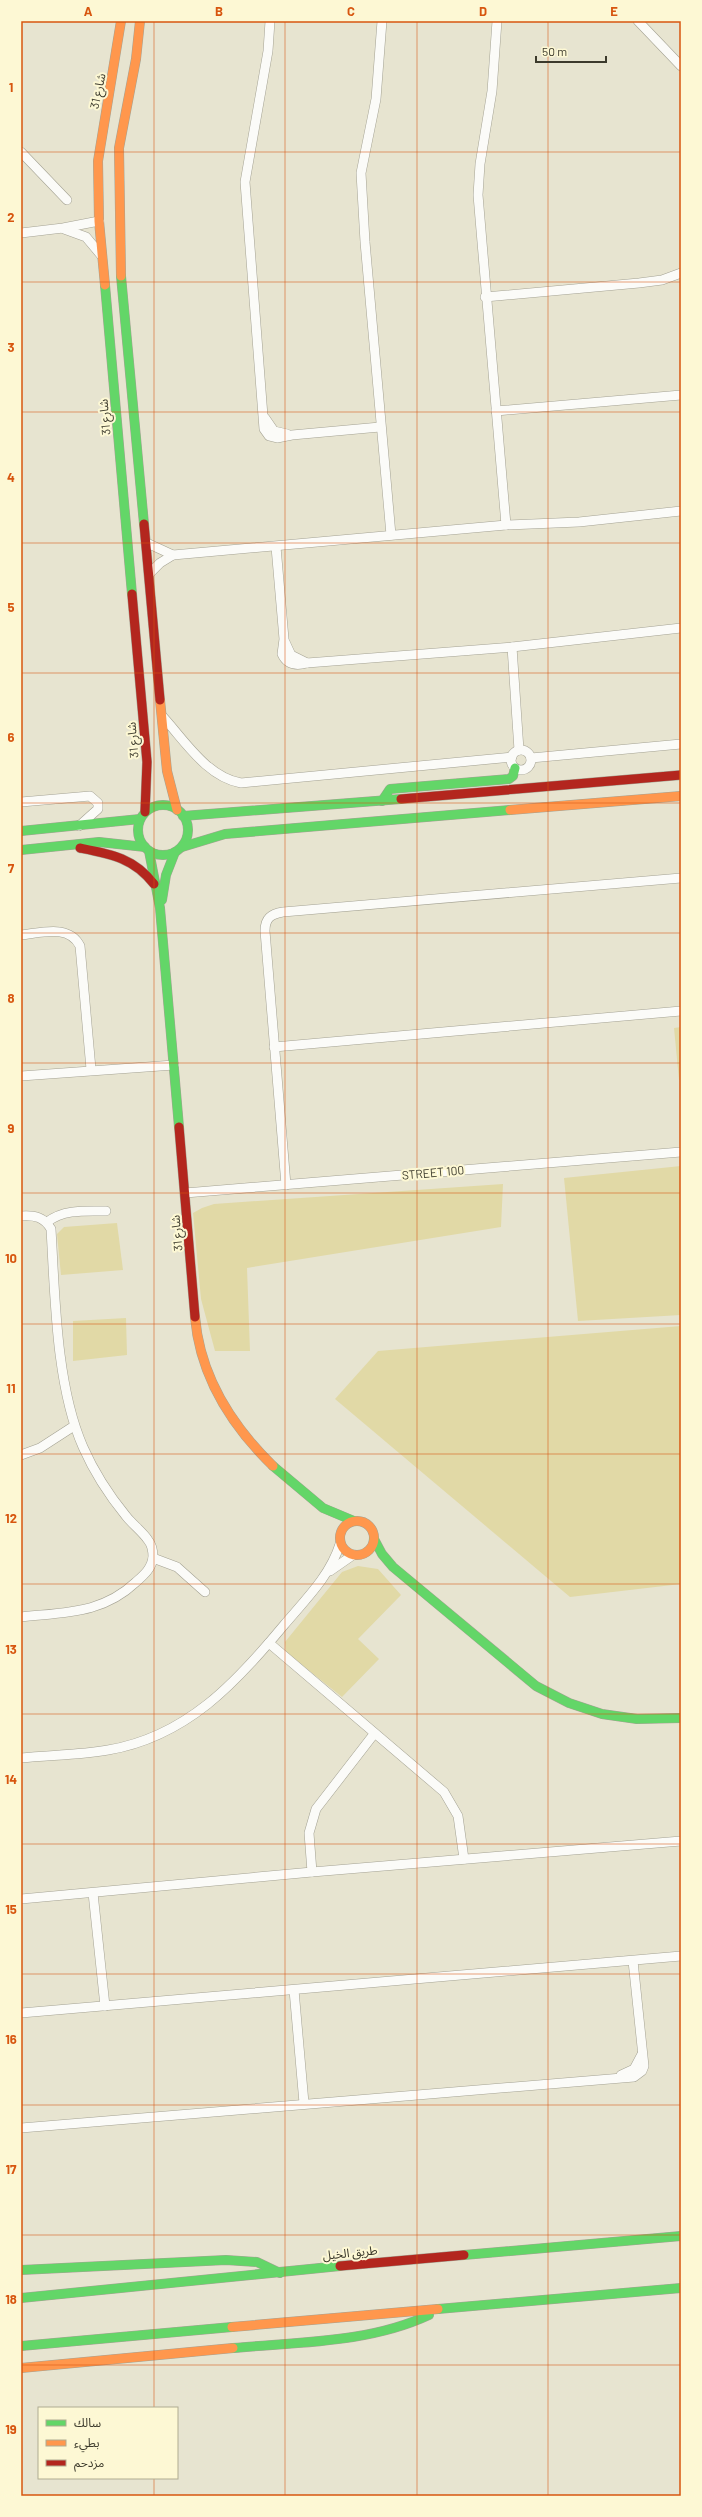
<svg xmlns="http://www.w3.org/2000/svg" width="702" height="2517" font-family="Barlow,'Noto Sans Arabic',sans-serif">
<rect width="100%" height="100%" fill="#e7e4d0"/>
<!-- green -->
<g fill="#e1d9a6">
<polygon points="681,1027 681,1080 679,1080 674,1028"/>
<polygon points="681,1166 681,1315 578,1321 564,1178"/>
<polygon points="503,1184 501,1227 247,1268 250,1351 215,1351 201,1299 193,1213 202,1208 214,1204"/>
<polygon points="117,1223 123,1270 61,1275 57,1234 64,1227"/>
<polygon points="126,1318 127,1355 73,1361 73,1321"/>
<polygon points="681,1326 681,1584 570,1597 335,1399 378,1351"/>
<polygon points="358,1566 378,1569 401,1595 358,1639 379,1659 342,1697 286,1652 285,1642 342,1572"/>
</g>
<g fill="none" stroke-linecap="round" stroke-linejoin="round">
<defs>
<g id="street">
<polyline points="270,21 268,51 245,182 264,429 269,436 277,438 292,435 380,427"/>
<polyline points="382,21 376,99 361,173 365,242 391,535"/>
<polyline points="497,21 492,91 480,164 478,195 506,525"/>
<polyline points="638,21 681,66"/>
<polyline points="21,152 67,200"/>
<polyline points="64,229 86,237 101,255"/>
<polyline points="21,233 63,228 99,221"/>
<polyline points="485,297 639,283 662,280 681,273"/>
<polyline points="496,411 681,395"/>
<polyline points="265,418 274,431 287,434"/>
<polyline points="147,543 173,555"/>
<path d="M276,547L284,639L282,654C287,665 296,666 307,663L512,647L681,628"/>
<polyline points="150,573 160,563 173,555 506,525 579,522 681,511"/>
<polyline points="285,642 291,655 307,663"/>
<polyline points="512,647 519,750"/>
<path d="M163,717C185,741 207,777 241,783L512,757"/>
<circle cx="521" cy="760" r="10"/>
<polyline points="531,758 681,744"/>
<polyline points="21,802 90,796 98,803 98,809 79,826"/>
<path d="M21,935C41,933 69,924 80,946L91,1069"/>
<polyline points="274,1047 681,1011"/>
<polyline points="21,1076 174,1065"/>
<path d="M286,1185L265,931C265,918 271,914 283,912L681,878"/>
<polyline points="185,1193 681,1152"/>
<path d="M21,1216C35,1215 44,1217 51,1229C55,1296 56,1386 83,1447C94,1472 108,1494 126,1516C132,1524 142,1531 148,1540C152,1545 153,1551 153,1557C152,1568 144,1575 136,1582C102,1614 66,1612 21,1617"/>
<path d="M47,1222C64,1209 85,1211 106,1211"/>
<polyline points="21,1455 40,1448 74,1426"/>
<polyline points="153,1558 177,1567 205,1592"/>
<polyline points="330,1571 353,1555"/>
<polyline points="269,1643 444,1792 458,1816 464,1859"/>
<path d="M21,1758C50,1755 80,1755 108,1750C186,1737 236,1683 284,1625C305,1600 330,1576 340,1544"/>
<polyline points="312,1872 309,1833 316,1809 374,1734"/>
<polyline points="93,1893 105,2006"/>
<polyline points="21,1899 312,1872 681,1841"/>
<polyline points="294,1990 304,2103"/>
<polyline points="21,2013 681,1956"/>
<polyline points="621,2075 634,2069 642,2054"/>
<polyline points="21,2128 634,2077 642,2071 644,2066 633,1961"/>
</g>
<g id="fast">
<polyline points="121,276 144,524"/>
<polyline points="105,285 132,594"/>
<polyline points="382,801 390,789 509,779 513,776 515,768"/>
<circle cx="163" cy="830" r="25"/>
<polyline points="183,816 401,799"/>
<polyline points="21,831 140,819"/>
<polyline points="182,847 225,834 510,810"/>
<polyline points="21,850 99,842 145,847"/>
<polyline points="149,851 160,908 179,1127"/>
<polyline points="162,900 166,875 175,852"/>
<polyline points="273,1466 323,1508 354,1521"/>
<polyline points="374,1539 382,1554 393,1567 536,1686 569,1703 602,1714 637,1719 681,1718"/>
<polyline points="464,2255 681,2236"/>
<polyline points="21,2270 226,2260 257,2262 280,2273"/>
<polyline points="21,2298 340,2266"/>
<polyline points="438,2309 681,2288"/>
<polyline points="21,2346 232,2327"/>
<path d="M233,2348C299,2342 369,2343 429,2315"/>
</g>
<g id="slow">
<polyline points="121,276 119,148 136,59 140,21"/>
<polyline points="105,285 99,221 98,161 121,21"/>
<polyline points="160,700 167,771 177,810"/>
<polyline points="510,810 681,796"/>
<path d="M195,1317C200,1376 231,1425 273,1466"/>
<circle cx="357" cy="1538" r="17"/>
<polyline points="232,2327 438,2309"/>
<polyline points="21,2368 233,2348"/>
</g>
<g id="jam">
<polyline points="144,524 160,700"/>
<polyline points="132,594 147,762 145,812"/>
<polyline points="401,799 681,775"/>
<path d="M80,848C111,854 134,858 154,884"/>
<polyline points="179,1127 195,1317"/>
<polyline points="340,2266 464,2255"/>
</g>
</defs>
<!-- street casing -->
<use href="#street" stroke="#a4a293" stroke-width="10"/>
<!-- fast casing -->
<use href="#fast" stroke="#a4a293" stroke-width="10"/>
<!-- slow casing -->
<use href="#slow" stroke="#a4a293" stroke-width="10"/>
<!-- jam casing -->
<use href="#jam" stroke="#a4a293" stroke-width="10"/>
<!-- street -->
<use href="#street" stroke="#fbfbf8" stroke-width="9"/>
<!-- fast -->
<use href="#fast" stroke="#63d668" stroke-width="9"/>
<!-- slow -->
<use href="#slow" stroke="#ff974d" stroke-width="9"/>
<!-- jam -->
<use href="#jam" stroke="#b3261e" stroke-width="9"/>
</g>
<!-- grid -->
<path fill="none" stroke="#d7560f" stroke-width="1" stroke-opacity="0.55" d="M154,21V2408M285,21V2496M417,21V2496M548,21V2496M21,152H681M21,282H681M21,412H681M21,543H681M21,673H681M21,803H681M21,933H681M21,1063H681M21,1193H681M21,1324H681M21,1454H681M21,1584H681M21,1714H681M21,1844H681M21,1974H681M21,2105H681M21,2235H681M21,2365H681M154,2478V2496"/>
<g text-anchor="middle" stroke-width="4" stroke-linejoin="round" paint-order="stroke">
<!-- street labels -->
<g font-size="12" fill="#3c3a2c" stroke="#fdf8d4">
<text transform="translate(98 91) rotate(-78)" y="4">شارع 31</text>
<text transform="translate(105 417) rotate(-95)" y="4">شارع 31</text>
<text transform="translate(133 740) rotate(-95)" y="4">شارع 31</text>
<text transform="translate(433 1173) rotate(-5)" y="4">STREET 100</text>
<text transform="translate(177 1233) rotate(-95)" y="4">شارع 31</text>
<text transform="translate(350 2253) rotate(-6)" y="4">طريق الخيل</text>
</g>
</g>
<!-- border -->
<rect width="702" height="2517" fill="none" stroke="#fdf8d4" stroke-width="44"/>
<!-- legend -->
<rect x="38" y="2407" width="140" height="72" fill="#fdf8d4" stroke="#b0ac91"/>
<rect x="46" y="2420" width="20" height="6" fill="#63d668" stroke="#b0ac91"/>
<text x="74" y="2427" font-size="12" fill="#3c3a2c">سالك</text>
<rect x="46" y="2440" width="20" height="6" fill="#ff974d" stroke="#b0ac91"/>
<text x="74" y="2447" font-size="12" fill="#3c3a2c">بطيء</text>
<rect x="46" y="2460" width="20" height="6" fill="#b3261e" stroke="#b0ac91"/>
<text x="74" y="2467" font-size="12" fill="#3c3a2c">مزدحم</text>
<!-- scale -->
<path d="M536 56v6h70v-6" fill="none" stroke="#3c3a2c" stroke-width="2"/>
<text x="542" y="56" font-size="12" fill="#3c3a2c" stroke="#fdf8d4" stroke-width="3" paint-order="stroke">50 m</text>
<rect x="22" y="22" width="658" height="2473" fill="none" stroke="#d7560f" stroke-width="1.5"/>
<g font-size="13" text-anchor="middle" font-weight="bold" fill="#d7560f">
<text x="88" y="16">A</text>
<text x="219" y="16">B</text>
<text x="351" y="16">C</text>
<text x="483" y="16">D</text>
<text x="614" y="16">E</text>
<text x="11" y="92">1</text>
<text x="11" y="222">2</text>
<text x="11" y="352">3</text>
<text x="11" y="482">4</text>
<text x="11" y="612">5</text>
<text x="11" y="742">6</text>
<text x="11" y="873">7</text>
<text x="11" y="1003">8</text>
<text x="11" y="1133">9</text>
<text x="11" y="1263">10</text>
<text x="11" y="1393">11</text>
<text x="11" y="1523">12</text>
<text x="11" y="1654">13</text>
<text x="11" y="1784">14</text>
<text x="11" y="1914">15</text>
<text x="11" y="2044">16</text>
<text x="11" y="2174">17</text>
<text x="11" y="2304">18</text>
<text x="11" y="2434">19</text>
</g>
</svg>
